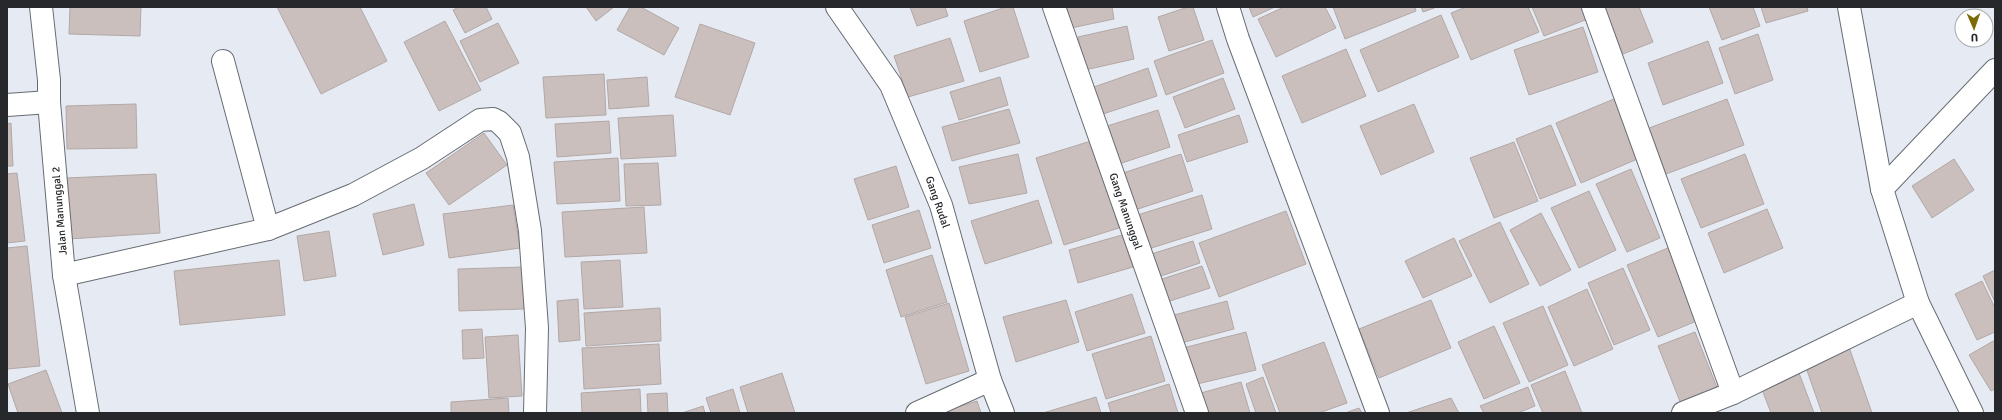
<svg xmlns="http://www.w3.org/2000/svg" width="2002" height="420" font-family="Signika,sans-serif">
<rect width="100%" height="100%" fill="#e6ebf3"/>
<!-- building -->
<g fill="#cabfbd" stroke="#b2a8a6">
<polygon points="70,7 141,7 140,36 69,34"/>
<polygon points="277,7 360,7 387,61 321,94"/>
<polygon points="459,7 486,7 492,19 465,33 453,10"/>
<polygon points="586,7 614,7 596,21"/>
<polygon points="630,7 641,7 679,28 664,55 617,30"/>
<polygon points="910,7 945,7 948,16 917,26"/>
<polygon points="1006,7 1013,7 1029,57 980,72 964,21"/>
<polygon points="1067,7 1112,7 1114,19 1071,28"/>
<polygon points="1188,7 1193,7 1204,40 1169,51 1158,17"/>
<polygon points="1249,7 1275,7 1253,17"/>
<polygon points="1284,7 1325,7 1336,28 1276,57 1258,19"/>
<polygon points="1333,7 1415,7 1416,11 1345,39"/>
<polygon points="1421,7 1437,7 1423,12"/>
<polygon points="1466,7 1528,7 1539,32 1471,60 1451,13"/>
<polygon points="1532,7 1589,7 1593,17 1544,36"/>
<polygon points="1604,7 1639,7 1653,42 1623,54"/>
<polygon points="1709,7 1753,7 1760,26 1722,40"/>
<polygon points="1761,7 1807,7 1808,11 1766,23"/>
<polygon points="1441,15 1459,57 1378,92 1360,50"/>
<polygon points="445,21 481,90 439,111 404,42"/>
<polygon points="498,23 519,63 480,82 460,41"/>
<polygon points="700,24 755,43 730,115 675,97"/>
<polygon points="1127,26 1134,59 1085,70 1078,37"/>
<polygon points="1583,27 1598,72 1529,95 1514,50"/>
<polygon points="1758,34 1773,80 1735,94 1719,48"/>
<polygon points="950,38 964,81 908,97 894,56"/>
<polygon points="1212,40 1224,73 1166,95 1154,61"/>
<polygon points="1708,41 1723,83 1663,105 1648,63"/>
<polygon points="1346,49 1366,96 1302,123 1282,76"/>
<polygon points="1148,68 1157,96 1103,114 1094,87"/>
<polygon points="604,74 606,115 546,118 543,77"/>
<polygon points="647,77 649,106 609,109 607,80"/>
<polygon points="1000,77 1008,105 959,120 950,92"/>
<polygon points="1223,78 1235,109 1185,128 1173,97"/>
<polygon points="1614,99 1640,158 1581,183 1556,123"/>
<polygon points="1727,99 1744,145 1666,174 1649,128"/>
<polygon points="136,104 137,148 67,149 66,106"/>
<polygon points="1414,104 1434,152 1381,175 1360,126"/>
<polygon points="1009,109 1020,143 952,161 942,127"/>
<polygon points="1158,110 1170,147 1116,165 1104,127"/>
<polygon points="673,115 676,156 621,159 618,118"/>
<polygon points="1239,115 1248,142 1187,162 1178,135"/>
<polygon points="609,121 611,153 557,157 555,124"/>
<polygon points="11,123 13,166 7,166 7,124"/>
<polygon points="1551,125 1576,185 1540,199 1516,139"/>
<polygon points="484,133 507,165 449,205 426,173"/>
<polygon points="1091,141 1119,228 1064,245 1036,158"/>
<polygon points="1514,142 1538,201 1494,218 1470,158"/>
<polygon points="1018,154 1027,193 969,204 959,167"/>
<polygon points="1181,154 1193,191 1135,210 1123,173"/>
<polygon points="1745,154 1764,204 1701,228 1681,179"/>
<polygon points="618,158 620,201 557,204 554,162"/>
<polygon points="1954,159 1974,190 1932,218 1912,186"/>
<polygon points="658,163 661,205 626,206 624,164"/>
<polygon points="896,166 909,207 868,220 854,179"/>
<polygon points="1631,169 1660,238 1627,252 1596,184"/>
<polygon points="17,173 25,241 7,243 7,174"/>
<polygon points="156,174 160,233 69,239 66,178"/>
<polygon points="1589,191 1616,250 1579,268 1551,208"/>
<polygon points="1202,195 1212,229 1145,250 1134,216"/>
<polygon points="1038,200 1052,243 985,264 971,221"/>
<polygon points="414,204 424,245 383,255 373,214"/>
<polygon points="513,205 520,248 449,258 443,214"/>
<polygon points="644,207 647,253 565,257 562,212"/>
<polygon points="1767,209 1783,248 1724,273 1708,233"/>
<polygon points="919,210 931,248 884,263 872,225"/>
<polygon points="1286,211 1306,264 1219,297 1199,243"/>
<polygon points="1541,213 1571,270 1540,286 1510,230"/>
<polygon points="1500,222 1529,284 1490,303 1459,241"/>
<polygon points="329,231 336,276 304,281 297,236"/>
<polygon points="1122,235 1133,267 1078,283 1069,250"/>
<polygon points="1454,238 1472,276 1423,298 1405,261"/>
<polygon points="1193,241 1200,263 1155,278 1148,255"/>
<polygon points="1675,245 1704,318 1658,337 1627,265"/>
<polygon points="27,246 40,366 7,369 7,248"/>
<polygon points="932,255 947,302 901,317 886,270"/>
<polygon points="279,260 285,315 180,325 174,271"/>
<polygon points="620,260 623,307 584,309 581,262"/>
<polygon points="1202,266 1210,288 1164,303 1156,281"/>
<polygon points="523,267 524,309 459,311 458,269"/>
<polygon points="1623,268 1650,330 1614,345 1588,283"/>
<polygon points="1995,270 1995,302 1983,276"/>
<polygon points="1982,281 1995,308 1995,332 1977,340 1955,294"/>
<polygon points="1587,289 1613,349 1574,366 1548,307"/>
<polygon points="1132,294 1145,333 1087,351 1075,312"/>
<polygon points="578,299 580,340 559,342 557,301"/>
<polygon points="1066,300 1079,342 1016,362 1003,317"/>
<polygon points="1431,300 1451,348 1379,378 1359,329"/>
<polygon points="1227,301 1234,329 1181,343 1174,315"/>
<polygon points="949,303 969,371 926,384 905,317"/>
<polygon points="1543,306 1568,365 1529,382 1503,323"/>
<polygon points="660,308 661,341 586,346 584,313"/>
<polygon points="1494,326 1520,383 1484,399 1458,342"/>
<polygon points="482,329 484,358 463,359 462,330"/>
<polygon points="1246,332 1256,370 1193,385 1183,348"/>
<polygon points="1695,332 1718,390 1681,404 1658,346"/>
<polygon points="518,335 522,396 489,398 485,337"/>
<polygon points="1151,336 1165,381 1106,399 1092,354"/>
<polygon points="1995,340 1995,389 1991,391 1969,355"/>
<polygon points="1324,342 1347,403 1319,413 1280,413 1262,365"/>
<polygon points="659,344 661,384 584,389 582,348"/>
<polygon points="1849,347 1872,413 1822,413 1804,362"/>
<polygon points="46,370 62,413 18,413 8,384"/>
<polygon points="1565,371 1582,413 1543,413 1531,385"/>
<polygon points="782,373 795,413 748,413 740,387"/>
<polygon points="1799,373 1814,413 1771,413 1761,387"/>
<polygon points="1263,377 1276,413 1256,413 1246,384"/>
<polygon points="1241,382 1250,413 1202,413 1197,394"/>
<polygon points="1169,384 1178,413 1111,413 1108,403"/>
<polygon points="1528,387 1535,406 1518,413 1484,413 1480,406"/>
<polygon points="640,389 641,413 582,413 581,393"/>
<polygon points="733,389 740,413 711,413 706,398"/>
<polygon points="667,393 668,413 648,413 647,394"/>
<polygon points="1096,397 1101,413 1043,413"/>
<polygon points="508,398 509,413 451,413 451,402"/>
<polygon points="1451,398 1459,413 1406,413"/>
<polygon points="977,401 981,413 939,413"/>
<polygon points="703,406 705,413 682,413"/>
<polygon points="1359,408 1362,413 1345,413"/>
</g>
<g fill="none" stroke-linecap="round" stroke-linejoin="round">
<defs>
<g id="minor">
<polyline points="41,7 49,80 49,102 64,275 88,413"/>
<polyline points="837,7 891,85 941,205 990,380 1003,413"/>
<polyline points="1054,7 1197,413"/>
<polyline points="1228,7 1238,39 1378,413"/>
<polyline points="1593,7 1733,393 1918,303"/>
<polyline points="1849,7 1882,189"/>
<polyline points="7,105 49,102"/>
<polyline points="268,229 353,195 422,158 480,120 493,119 499,122 510,133 518,157 530,231 537,328 535,413"/>
<polyline points="64,275 268,229 223,61"/>
<polyline points="917,413 990,380"/>
<polyline points="1683,413 1733,393"/>
<polyline points="1972,413 1918,303 1882,189 1995,70"/>
</g>
</defs>
<!-- minor casing -->
<use href="#minor" stroke="#676c73" stroke-width="24"/>
<!-- minor -->
<use href="#minor" stroke="#fff" stroke-width="22"/>
</g>
<g text-anchor="middle" stroke-width="3" stroke-linejoin="round" paint-order="stroke">
<!-- street labels -->
<g font-size="11" fill="#26282b" stroke="#fff">
<text transform="translate(938 202) rotate(71)" y="4">Gang Rudal</text>
<text transform="translate(59 211) rotate(-95)" y="4">Jalan Manunggal 2</text>
<text transform="translate(1126 211) rotate(71)" y="4">Gang Manunggal</text>
</g>
</g>
<!-- border -->
<rect width="2002" height="420" fill="none" stroke="#26282b" stroke-width="16"/>
<!-- north arrow -->
<g transform="translate(1974 28) rotate(178)"><circle r="19" fill="#ffffff" stroke="#a8a9aa"/>
<path d="M0-3L7 15L0 10L-7 15Z" fill="#7a6b04"/>
<text y="-6" font-size="11" font-weight="bold" text-anchor="middle" fill="#26282b">U</text>
</g>
</svg>
